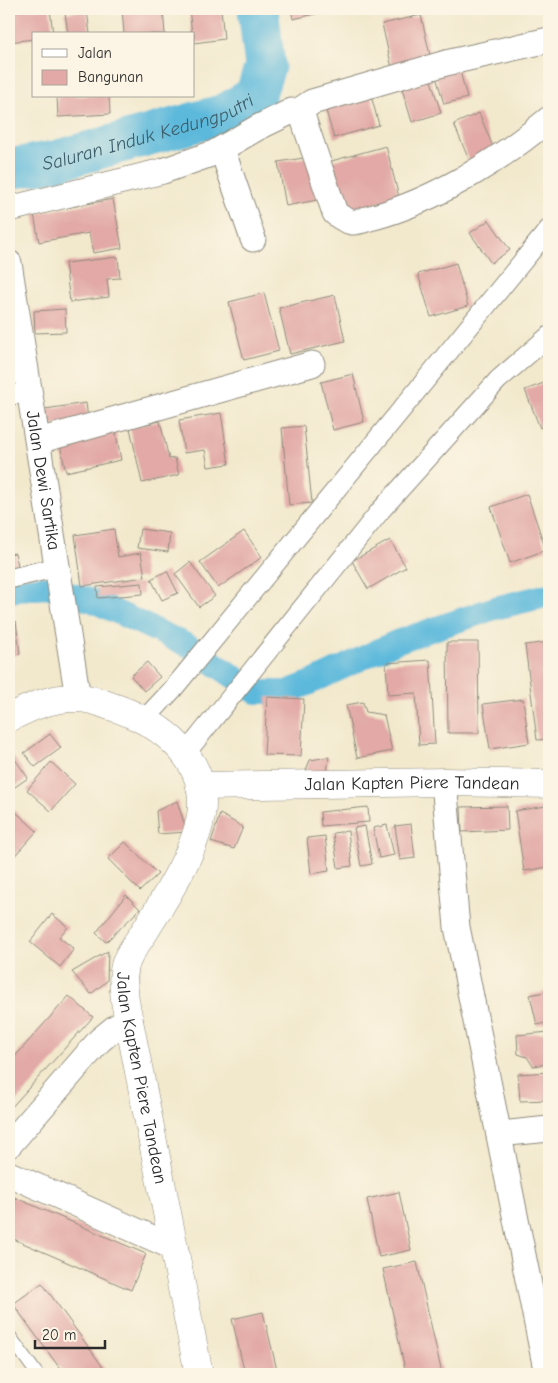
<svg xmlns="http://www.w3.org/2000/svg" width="558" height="1383" font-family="'Comic Neue',sans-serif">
<rect width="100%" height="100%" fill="#fcf5e5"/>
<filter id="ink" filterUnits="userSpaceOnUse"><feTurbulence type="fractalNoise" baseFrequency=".02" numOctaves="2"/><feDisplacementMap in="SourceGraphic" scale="10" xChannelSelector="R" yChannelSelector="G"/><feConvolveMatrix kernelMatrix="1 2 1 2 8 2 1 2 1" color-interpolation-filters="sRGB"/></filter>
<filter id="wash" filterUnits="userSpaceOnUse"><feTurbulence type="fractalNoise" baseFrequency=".0096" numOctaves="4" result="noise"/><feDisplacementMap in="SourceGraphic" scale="20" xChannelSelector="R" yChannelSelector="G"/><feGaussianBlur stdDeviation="1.12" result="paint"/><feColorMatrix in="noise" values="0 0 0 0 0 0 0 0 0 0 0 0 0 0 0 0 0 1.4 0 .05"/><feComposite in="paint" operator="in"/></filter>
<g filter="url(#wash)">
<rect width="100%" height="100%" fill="#f2e9cd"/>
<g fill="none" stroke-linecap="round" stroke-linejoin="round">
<!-- canal -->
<polyline stroke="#5db9db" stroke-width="24" points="9,591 46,587 93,601 189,646 256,692 287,692 310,683 396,642 495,608 549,595"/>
<!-- river -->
<path stroke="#5db9db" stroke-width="41" id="s1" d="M9,169L55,161L225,114L255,96L265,66L258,9"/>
</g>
<g id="blocks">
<!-- building -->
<g fill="#e2a9a6">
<polygon points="18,9 50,9 53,34 34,34 34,39 9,42 9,10"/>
<polygon points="122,9 163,9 165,34 124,34"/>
<polygon points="189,9 221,9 224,39 194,43 194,34 192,34"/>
<polygon points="291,9 333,9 333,10 293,19"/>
<polygon points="87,10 90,34 68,34 65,13"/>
<polygon points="421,15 431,60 392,68 382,24"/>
<polygon points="459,67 467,98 444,104 435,73"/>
<polygon points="429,74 441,113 412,122 400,82"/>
<polygon points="370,92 379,125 334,138 324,104"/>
<polygon points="57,96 109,96 110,114 58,117"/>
<polygon points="479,113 496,154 471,165 454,124"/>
<polygon points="386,146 399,197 342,213 328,162"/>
<polygon points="310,157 317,200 286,206 278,162"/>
<polygon points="113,199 122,248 93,253 89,233 39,242 34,214"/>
<polygon points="489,220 510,250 491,263 470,233"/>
<polygon points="118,257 120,278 107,279 109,297 70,302 65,263"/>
<polygon points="456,263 468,306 431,317 418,274"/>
<polygon points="264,293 279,351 244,360 229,302"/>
<polygon points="335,295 345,341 290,354 279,308"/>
<polygon points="65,309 66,332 35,333 34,311"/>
<polygon points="353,374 364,422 333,430 321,382"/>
<polygon points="549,381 549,424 540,428 525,390"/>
<polygon points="86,403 88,419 48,426 45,409"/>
<polygon points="221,413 229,464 208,467 205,450 184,453 179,420"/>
<polygon points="160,421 169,459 175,458 179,475 142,483 130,428"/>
<polygon points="304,426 312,503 289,505 282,428"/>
<polygon points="115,428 121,460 66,472 59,441"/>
<polygon points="527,494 546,550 510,563 491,507"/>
<polygon points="114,529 118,557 141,553 145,577 82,586 75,535"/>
<polygon points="140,529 170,533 168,552 137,548"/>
<polygon points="244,531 262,557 218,588 200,562"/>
<polygon points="390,540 406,567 368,589 352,561"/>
<polygon points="15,553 19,569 9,571 9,554"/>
<polygon points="190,562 215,596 199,607 175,574"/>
<polygon points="167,571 178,593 162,600 151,579"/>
<polygon points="142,583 143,594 98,598 97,587"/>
<polygon points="16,621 20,654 9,656 9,622"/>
<polygon points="447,642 478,642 479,733 448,733"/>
<polygon points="549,642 549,739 537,740 525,645"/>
<polygon points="430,660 435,744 419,745 416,693 388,695 386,663"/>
<polygon points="147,662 160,677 144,691 131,676"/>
<polygon points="267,697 304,699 301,756 264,755"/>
<polygon points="523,699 529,743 490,749 483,704"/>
<polygon points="363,702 366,712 384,715 392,751 357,758 346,705"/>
<polygon points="50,734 61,748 35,767 24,753"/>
<polygon points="12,755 28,778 9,791 9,757"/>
<polygon points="329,757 327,773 306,770 310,760"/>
<polygon points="51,762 75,784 51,811 27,790"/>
<polygon points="177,801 187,832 158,834 156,811"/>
<polygon points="9,806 37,831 9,862"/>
<polygon points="507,806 508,830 462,832 461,807"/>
<polygon points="546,806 549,827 549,867 524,871 515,811"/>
<polygon points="368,807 369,822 321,826 320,812"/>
<polygon points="220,814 243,827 234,849 211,842"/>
<polygon points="411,824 415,858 400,860 395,826"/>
<polygon points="387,825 394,855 379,858 373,828"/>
<polygon points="365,826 372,864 361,866 354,828"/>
<polygon points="348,831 352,866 338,868 333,833"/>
<polygon points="325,836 329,871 311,874 307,838"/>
<polygon points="125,842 158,874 140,891 108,859"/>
<polygon points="126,895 140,909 106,942 96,933"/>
<polygon points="52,914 68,927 59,937 74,949 60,967 30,942"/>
<polygon points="108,951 107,981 91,994 72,972"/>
<polygon points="549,991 549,1022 537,1025 530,995"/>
<polygon points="69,996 93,1017 9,1110 9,1063"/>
<polygon points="549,1032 549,1064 533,1066 527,1057 518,1054 517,1035"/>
<polygon points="549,1072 549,1100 520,1101 518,1074"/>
<polygon points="399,1192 411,1250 379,1257 367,1199"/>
<polygon points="9,1195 146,1254 131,1290 9,1237"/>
<polygon points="417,1262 442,1374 406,1374 383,1269"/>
<polygon points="42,1283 108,1374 64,1374 13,1304"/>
<polygon points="263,1312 278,1374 245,1374 232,1319"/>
<polygon points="9,1362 18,1374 9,1374"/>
</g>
</g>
</g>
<g filter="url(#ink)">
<use href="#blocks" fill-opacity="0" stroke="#8e8a7c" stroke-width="1"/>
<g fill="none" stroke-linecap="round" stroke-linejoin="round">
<defs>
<polyline id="service" points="9,1335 37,1374"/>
<g id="pedestrian">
<polyline points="9,395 30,393"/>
<polyline points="9,579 57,567"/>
<polyline points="144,720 173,689 549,229"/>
<polyline points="185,754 381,510 498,380 549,336"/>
</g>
<g id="minor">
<polyline points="297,112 312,102 446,63 549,40"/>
<polyline points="222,149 253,239"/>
<path d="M9,209L163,171L214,153L257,128L292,111L297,112L302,115L335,213C340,217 346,221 352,222C358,223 368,218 374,217C436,200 500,160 549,119"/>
<path id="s2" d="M9,263L78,698"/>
<polyline points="38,441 312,364"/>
<polyline points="444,782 457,927 547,1374"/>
<polyline points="499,1134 549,1129"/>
<polyline points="9,1145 100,1040 116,1027 130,1020"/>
<polyline points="9,1174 175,1248"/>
</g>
<g id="tertiary">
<path id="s3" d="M9,718C30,707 52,697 77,698C88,698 100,702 110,706C154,720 203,752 202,804C202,842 165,898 145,931C139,940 131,950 127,960C121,973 124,988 125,1001L199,1374"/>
<path id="s4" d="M200,786L444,782L549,784"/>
</g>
</defs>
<!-- service casing -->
<use href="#service" stroke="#8e8a7c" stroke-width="14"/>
<!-- pedestrian casing -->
<use href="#pedestrian" stroke="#8e8a7c" stroke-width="21"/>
<!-- minor casing -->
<use href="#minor" stroke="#8e8a7c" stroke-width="27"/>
<!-- tertiary casing -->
<use href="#tertiary" stroke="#8e8a7c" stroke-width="29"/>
<!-- service -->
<use href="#service" stroke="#fff" stroke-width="12"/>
<!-- pedestrian -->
<use href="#pedestrian" stroke="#fff" stroke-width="19"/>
<!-- minor -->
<use href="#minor" stroke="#fff" stroke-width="25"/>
<!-- tertiary -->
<use href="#tertiary" stroke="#fff" stroke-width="28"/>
</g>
</g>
<g text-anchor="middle" stroke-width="4" stroke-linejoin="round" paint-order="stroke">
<!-- street labels -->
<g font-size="18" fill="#2b2b2b" stroke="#fcf5e5">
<text dy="6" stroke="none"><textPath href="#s2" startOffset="220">Jalan Dewi Sartika</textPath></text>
<text dy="6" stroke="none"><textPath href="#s4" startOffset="212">Jalan Kapten Piere Tandean</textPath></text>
<text dy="6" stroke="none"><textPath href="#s3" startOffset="545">Jalan Kapten Piere Tandean</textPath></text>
</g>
<!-- water labels -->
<g font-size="19" font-style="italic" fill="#3c5d69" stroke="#fcf5e5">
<text dy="7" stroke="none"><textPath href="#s1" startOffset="144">Saluran Induk Kedungputri</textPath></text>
</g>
</g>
<!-- margin -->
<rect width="558" height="1383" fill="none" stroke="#fcf5e5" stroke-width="30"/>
<!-- legend -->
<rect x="32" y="32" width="162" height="65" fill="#fcf5e5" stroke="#a8a49b"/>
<rect x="42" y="49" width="25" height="8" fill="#ffffff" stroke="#a8a49b"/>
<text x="78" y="58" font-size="15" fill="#2b2b2b">Jalan</text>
<rect x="42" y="70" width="25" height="15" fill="#e2a9a6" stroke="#a8a49b"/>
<text x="78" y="82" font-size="15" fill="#2b2b2b">Bangunan</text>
<!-- scale -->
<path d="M35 1340v8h70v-8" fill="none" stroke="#2b2b2b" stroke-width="2.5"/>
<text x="42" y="1340" font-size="15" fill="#2b2b2b" stroke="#fcf5e5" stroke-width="4" paint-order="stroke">20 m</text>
</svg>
